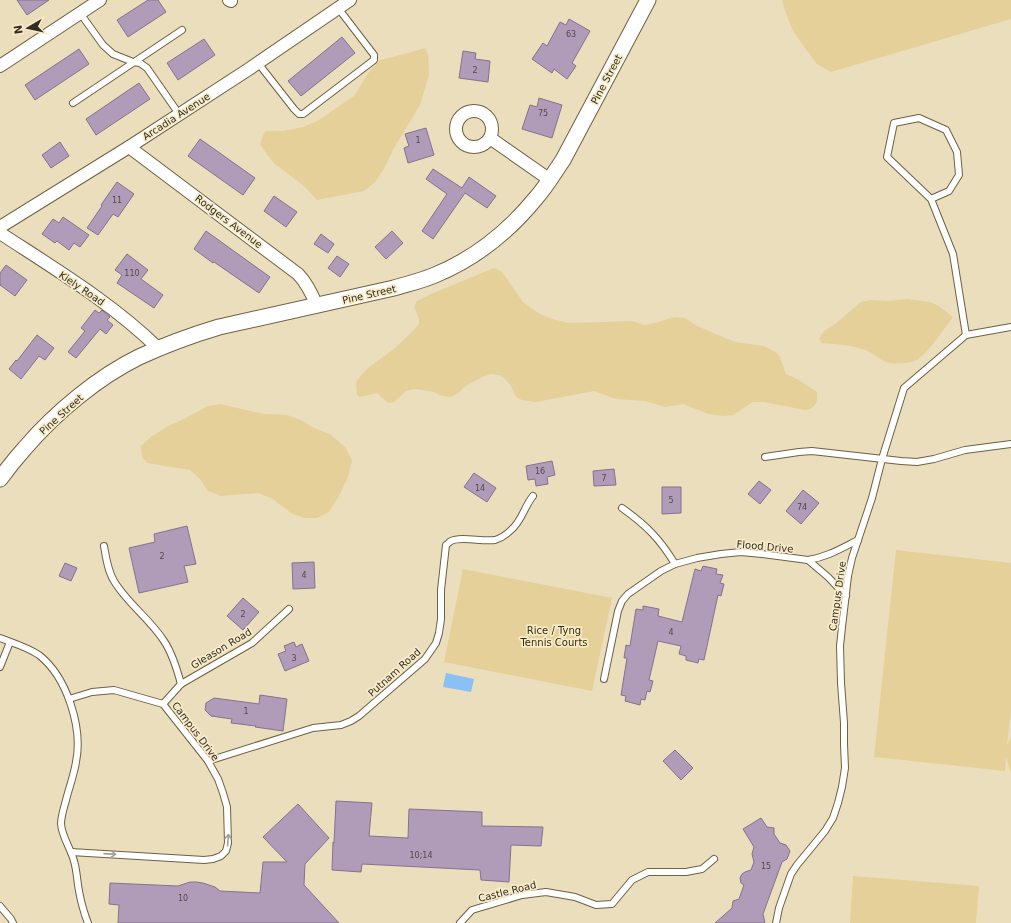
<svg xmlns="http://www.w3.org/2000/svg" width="1011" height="923" font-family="'DejaVu Sans',sans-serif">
<rect width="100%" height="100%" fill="#ebdebc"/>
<!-- green -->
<g fill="#e4d098">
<polygon points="782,0 1011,0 1011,19 831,72 817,64 805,48 793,31 785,11"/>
<polygon points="425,48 428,54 429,75 420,105 393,150 385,167 375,182 364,191 317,200 304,186 275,164 268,156 260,144 265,131 283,131 303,127 319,120 354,96 369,72 380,60 408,53"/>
<path d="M494,268L502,272L523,302L538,313L552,319L569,323L632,321L644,325L655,323L674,317L685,318L697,326L735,342L763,346L776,352L780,357L786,374L797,379L817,392C818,402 816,409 805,410L764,402H753L733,415L723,416L709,414L683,404L665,407L645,401L616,399L594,391L536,402L522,400L516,397L511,386L504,378L499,375L491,374L482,377L464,387L460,392L453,396L449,397L440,395L434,392L423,390L414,389L406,391L394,402L388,403L377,393L360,397L357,395L356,385L357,380L368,368L395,348L412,332L419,324V319L414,306L417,301L431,294Z"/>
<path d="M907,299L930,302L939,306L953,317C942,331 931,350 917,360C910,364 891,365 884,361C876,357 871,351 862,349C850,345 836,344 822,343L819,339L824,331L835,324L861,302L870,300L889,301Z"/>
<polygon points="220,404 264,414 287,415 301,420 314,428 330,434 346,448 352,461 348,477 340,494 329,512 317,518 304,518 291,513 273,499 258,493 221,496 208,491 200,479 190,470 147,463 142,457 141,446 151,437 168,426 182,420 208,406"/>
<polygon points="896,550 1011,563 1011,711 1007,745 1011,737 1011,772 1006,757 1005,771 874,757"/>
<polygon points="463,569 612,598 592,691 444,662"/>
<polygon points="853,876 979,886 976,923 850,923"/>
</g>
<!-- water -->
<polygon fill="#8ac0f3" points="446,673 474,679 471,692 443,687"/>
<!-- building -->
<g fill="#b09cb9" stroke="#85718d">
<polygon points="17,0 49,0 27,15"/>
<polygon points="148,0 158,0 166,12 128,37 117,20"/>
<polygon points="569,19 590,31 572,63 576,66 567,79 554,69 552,73 532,59 543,43 547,46 560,22 566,25"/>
<polygon points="342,37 355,53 301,96 288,81"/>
<polygon points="204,39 215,55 178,80 167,63"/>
<polygon points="79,49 89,64 35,100 25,85"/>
<polygon points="463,51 476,53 475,59 490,61 488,82 459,78"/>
<polygon points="139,83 150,99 96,135 86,119"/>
<polygon points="539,98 562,105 552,138 522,129 530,105 537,107"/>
<polygon points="426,128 434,155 408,163 404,148 409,146 405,134"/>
<polygon points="200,139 255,178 243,195 188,156"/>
<polygon points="60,142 69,156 51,168 42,155"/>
<polygon points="433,169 462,188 469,177 496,196 487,208 465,193 433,239 422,231 447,194 426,179"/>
<polygon points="117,182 134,194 118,217 113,214 98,235 87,228 102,206 101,205"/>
<polygon points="274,196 297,212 286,227 264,211"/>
<polygon points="63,217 89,235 80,247 74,243 69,250 57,241 55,243 42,234 53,219 59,223"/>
<polygon points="206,231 270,277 259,293 214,262 213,263 194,249"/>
<polygon points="392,231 403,243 386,259 375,247"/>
<polygon points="321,234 334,244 328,253 314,244"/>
<polygon points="127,254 148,270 141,279 163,295 154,308 117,283 122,275 115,270"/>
<polygon points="337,256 349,264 340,277 328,268"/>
<polygon points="6,265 27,280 15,296 0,285 0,273"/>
<polygon points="95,310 99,313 102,310 110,317 107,320 113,325 106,334 100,329 76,358 68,352 85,331 81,328"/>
<polygon points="37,335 54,348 45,360 39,356 21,379 9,369 16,360 17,361"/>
<polygon points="552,461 555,475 547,477 548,484 536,486 535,479 528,480 526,466"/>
<polygon points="614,469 616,485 594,486 593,471"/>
<polygon points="474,473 496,488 487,502 464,487"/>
<polygon points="759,481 771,490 760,504 748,494"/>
<polygon points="662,487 681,487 681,513 662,514"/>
<polygon points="803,490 819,503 801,524 786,511"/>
<polygon points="187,526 196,564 184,566 188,582 139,593 129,548 155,542 154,534"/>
<polygon points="314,562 315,588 293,589 292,563"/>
<polygon points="65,563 77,568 71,581 59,576"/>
<polygon points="703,566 717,569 716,574 723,575 720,583 724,584 721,596 718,595 704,660 699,659 698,663 686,660 686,656 679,654 681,646 658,641 649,680 653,681 650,692 647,691 645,700 641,699 640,705 625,701 626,696 621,695 627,658 624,658 626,645 630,646 636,609 643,610 643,606 659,609 658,616 682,622 695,569 701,571"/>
<polygon points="243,598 259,612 243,630 227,616"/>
<polygon points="294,642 296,647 302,644 309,661 285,671 278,654 286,651 284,646"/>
<polygon points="260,695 287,699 283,731 255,727 256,726 231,723 232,719 211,716 205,710 206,703 214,698 259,704"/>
<polygon points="675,750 693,768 681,780 663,761"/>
<polygon points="336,801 372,803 369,836 408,838 409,809 482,812 482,826 543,827 541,846 511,845 509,882 481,880 480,870 362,864 361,872 332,870 333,842 334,843"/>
<polygon points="298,804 329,838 305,864 304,885 339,923 118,923 119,905 109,904 110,883 178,886 190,882 196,882 203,883 215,887 220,891 260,893 263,862 287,862 263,837"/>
<polygon points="761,818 767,827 774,828 774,834 780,843 786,845 790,851 787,859 782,862 763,914 765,923 715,923 732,908 733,901 739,899 744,885 741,883 740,878 742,874 745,872 751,870 754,862 752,854 754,847 743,829"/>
</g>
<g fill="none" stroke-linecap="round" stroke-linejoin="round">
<defs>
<g id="service">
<polyline points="80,13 103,45 113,54 133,62 140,63 147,68 179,114"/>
<polyline points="258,63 294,109 299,114 303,114 374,60 374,55 338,8"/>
<polyline points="73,103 182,30"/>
<polyline points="931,199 949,191 959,175 957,152 946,130 919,118 894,123 887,157 931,199 953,254 966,335"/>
<polyline points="765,457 799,452 812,451 901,461 917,462 934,459 965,450 1011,444"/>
<path d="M622,508C646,525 660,539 675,564"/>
<path d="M104,546C106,558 108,571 114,581C127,603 150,619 164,641C172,653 177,669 181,684"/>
<path d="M808,560C827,557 840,549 858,540"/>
<path d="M0,638C13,643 27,647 39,655C67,677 83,728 76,762C74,775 69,788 66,800C64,808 61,816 61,824C62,837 71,849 74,861C77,871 77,881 79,891C81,902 84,913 88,923"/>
<polyline points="0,667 10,642"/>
<polyline points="604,679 618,611 622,601 628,594 661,571 675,564 697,558 721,554 741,552 762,554 808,560 828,577 846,596"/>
<polyline points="69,699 92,692 114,690 163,704 208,761 218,779 223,793 227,807 228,843 226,851 221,856 213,859 204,860 71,852"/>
<polyline points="163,704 181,684 252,643 289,609"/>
<path d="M208,761L313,728L341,725L351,721L359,716L425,659L436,643L439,633L441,619V590L446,545C448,544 449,542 451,541C461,536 483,542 495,540C501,538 507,534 511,530C522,521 524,507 533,496"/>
<polyline points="0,906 11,919 13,923"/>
<polyline points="460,923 472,910 522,895 546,892 575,897 596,905 612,904 632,880 648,872 686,872 702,869 714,859"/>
<polyline points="776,923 779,908 791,874 797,865 825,831 833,818 838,803 842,787 845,768 844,744 844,723 841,683 840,646 842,627 848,576 852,558 872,498 882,459 904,388 966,335 1011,327"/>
</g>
<g id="minor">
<polyline points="229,0 231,1"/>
<polyline points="0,66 100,0"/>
<circle cx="474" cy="129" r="18"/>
<polyline points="490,138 550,180"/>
<path d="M129,147L298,274C307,283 312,294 317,306"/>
<polyline points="0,227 129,147 249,69 350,0"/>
<path d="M0,233C55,269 112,303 159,349"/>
</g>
<path id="tertiary" d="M0,479C8,468 16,458 25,448C55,413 98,377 139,357C165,345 192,335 219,327L394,288C407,284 421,281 435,275C474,259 509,231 536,198C546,187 554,173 563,160L648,0"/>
</defs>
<!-- service casing -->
<use href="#service" stroke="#6c6143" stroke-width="8"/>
<!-- minor casing -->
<use href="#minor" stroke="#6c6143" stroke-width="14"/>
<!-- tertiary casing -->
<use href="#tertiary" stroke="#6c6143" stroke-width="17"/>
<!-- service -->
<use href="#service" stroke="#fff" stroke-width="6"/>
<!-- minor -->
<use href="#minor" stroke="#fff" stroke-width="12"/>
<!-- tertiary -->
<use href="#tertiary" stroke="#fff" stroke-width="15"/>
</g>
<!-- one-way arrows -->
<defs><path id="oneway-shaft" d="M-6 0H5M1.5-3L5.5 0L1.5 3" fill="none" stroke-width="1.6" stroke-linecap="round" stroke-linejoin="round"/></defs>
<g stroke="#a3a09b">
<use href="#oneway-shaft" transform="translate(228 840) rotate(-86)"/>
<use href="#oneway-shaft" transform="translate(110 854) rotate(4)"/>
</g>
<g text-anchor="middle" stroke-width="3.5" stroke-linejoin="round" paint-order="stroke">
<!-- number labels -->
<g font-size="8" fill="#524946">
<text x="571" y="37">63</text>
<text x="475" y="73">2</text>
<text x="543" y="116">75</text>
<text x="418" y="143">1</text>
<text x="117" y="203">11</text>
<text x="132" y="276">110</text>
<text x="540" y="474">16</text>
<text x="604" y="481">7</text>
<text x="480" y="491">14</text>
<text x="671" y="503">5</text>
<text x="802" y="510">74</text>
<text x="162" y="559">2</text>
<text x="304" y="578">4</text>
<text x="243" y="617">2</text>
<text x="671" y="635">4</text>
<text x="294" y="661">3</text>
<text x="246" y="714">1</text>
<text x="421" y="858">10;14</text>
<text x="766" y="869">15</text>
<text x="183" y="901">10</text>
</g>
<!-- street labels -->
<g font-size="10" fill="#322d20" stroke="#f8ebc9">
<text transform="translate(606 79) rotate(-62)" y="4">Pine Street</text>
<text transform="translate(176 116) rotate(-33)" y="4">Arcadia Avenue</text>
<text transform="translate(229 221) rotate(37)" y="4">Rodgers Avenue</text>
<text transform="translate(82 288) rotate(34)" y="4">Kiely Road</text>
<text transform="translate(369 294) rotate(-13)" y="4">Pine Street</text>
<text transform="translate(61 414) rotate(-42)" y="4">Pine Street</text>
<text transform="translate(765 546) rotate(5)" y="4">Flood Drive</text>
<text transform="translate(837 596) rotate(-82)" y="4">Campus Drive</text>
<text transform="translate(221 648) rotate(-31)" y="4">Gleason Road</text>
<text transform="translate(394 672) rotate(-42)" y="4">Putnam Road</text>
<text transform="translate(196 731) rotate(53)" y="4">Campus Drive</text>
<text transform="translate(507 891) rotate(-14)" y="4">Castle Road</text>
</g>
<!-- park labels -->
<g font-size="10" fill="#352b0b" stroke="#f8ebc9">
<text x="554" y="634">Rice / Tyng<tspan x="554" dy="12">Tennis Courts</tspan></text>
</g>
</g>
<!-- north arrow -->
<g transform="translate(28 28) rotate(261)" stroke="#f8ebc9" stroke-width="3" paint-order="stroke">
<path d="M0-3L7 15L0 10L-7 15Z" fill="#322d20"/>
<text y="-6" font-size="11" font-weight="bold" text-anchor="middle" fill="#322d20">N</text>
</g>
</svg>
